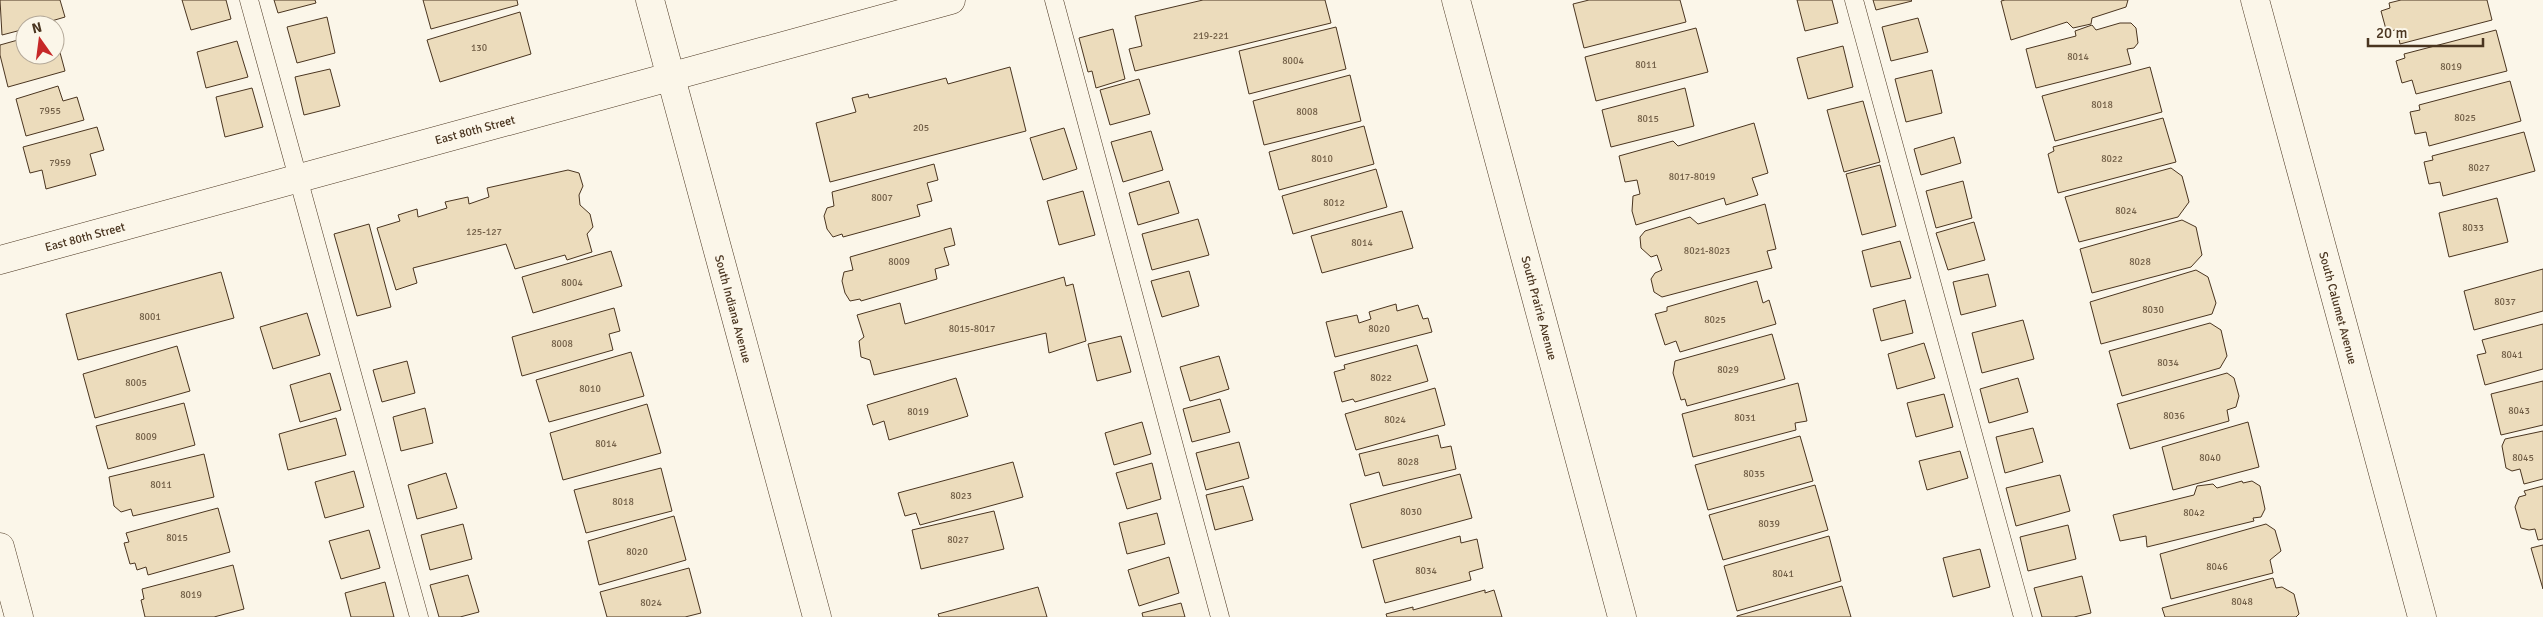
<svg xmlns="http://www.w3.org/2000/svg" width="2543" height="617" font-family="Signika,sans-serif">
<rect width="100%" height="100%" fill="#fbf6e9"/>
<!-- building -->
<g fill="#ecdcbc" stroke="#4a3520">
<polygon points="0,0 60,0 65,17 38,25 25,25 25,29 2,35"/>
<polygon points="182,0 226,0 231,19 191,30"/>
<polygon points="274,0 315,0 316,3 278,13"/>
<polygon points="423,0 517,0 518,5 431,29"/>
<polygon points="1203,0 1325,0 1331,23 1135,71 1129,49 1142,46 1135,16"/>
<polygon points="1589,0 1680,0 1686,22 1584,48 1573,4"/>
<polygon points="1797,0 1832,0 1838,23 1805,31"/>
<polygon points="1873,0 1911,0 1912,1 1876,10"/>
<polygon points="2005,0 2128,0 2126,7 2092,18 2091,24 2073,28 2067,22 2011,40 2001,1"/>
<polygon points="2401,0 2487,0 2492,20 2400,44 2397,29 2387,33 2381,11 2390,8 2389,3"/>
<polygon points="520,12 531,54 440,82 427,40"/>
<polygon points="327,17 335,53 297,63 287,27"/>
<polygon points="1918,18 1928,52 1891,61 1882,27"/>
<polygon points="2120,23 2131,23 2136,28 2138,43 2134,48 2127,49 2131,64 2036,88 2026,49 2076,36 2075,31 2092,25 2096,30"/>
<polygon points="1336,27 1346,69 1249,94 1239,51"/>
<polygon points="1696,28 1708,72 1596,101 1585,57"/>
<polygon points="1113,29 1125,79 1096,88 1092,71 1088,72 1079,38"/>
<polygon points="2496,30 2507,71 2416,94 2412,80 2402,83 2396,61 2405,58 2404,54"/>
<polygon points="55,34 65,71 8,87 0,55 0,45 25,38 25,55 55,55"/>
<polygon points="237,41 248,77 206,88 197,52"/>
<polygon points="1843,46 1853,87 1808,99 1797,58"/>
<polygon points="1010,67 1026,131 830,182 816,123 856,112 852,98 868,94 869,98 946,78 948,84"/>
<polygon points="2150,67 2162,112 2055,141 2042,96"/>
<polygon points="330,69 340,106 304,115 295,77"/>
<polygon points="1932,70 1942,113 1906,122 1895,79"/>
<polygon points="1350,75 1361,121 1264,145 1253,101"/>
<polygon points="1139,79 1150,114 1110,125 1100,90"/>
<polygon points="2510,81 2521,121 2429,146 2426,132 2415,134 2410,112 2420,110 2419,105"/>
<polygon points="58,86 63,101 77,97 84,120 26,136 16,99"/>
<polygon points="252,88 263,127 225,137 216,97"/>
<polygon points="1685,88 1694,126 1611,147 1602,110"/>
<polygon points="1863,101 1880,162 1844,172 1827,110"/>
<polygon points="2163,118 2176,162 2058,193 2048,154 2054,151 2053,147"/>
<polygon points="1754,123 1768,173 1752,178 1758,195 1726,205 1724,198 1636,225 1632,211 1633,196 1640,194 1637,180 1625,182 1619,156 1673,141 1678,146"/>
<polygon points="1364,126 1374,164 1279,190 1269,152"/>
<polygon points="97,127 104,150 90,154 96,175 46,189 42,170 30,173 23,147"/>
<polygon points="1064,128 1077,169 1043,180 1030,138"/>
<polygon points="1151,131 1163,170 1123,182 1111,142"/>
<polygon points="2524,132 2535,171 2443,196 2440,182 2429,184 2424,162 2433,160 2432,156"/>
<polygon points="1954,137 1961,163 1921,175 1914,149"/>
<polygon points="934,164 938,180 927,183 932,201 917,205 920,216 843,237 842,234 833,237 827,229 824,216 827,208 834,206 832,192"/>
<polygon points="1880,165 1896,226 1862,235 1846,174"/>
<polygon points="2171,168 2182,176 2189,202 2178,217 2079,242 2065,197"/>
<polygon points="1376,169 1387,207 1293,234 1282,196"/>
<polygon points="568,170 579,173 583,186 579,195 580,205 590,214 593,227 587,234 592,252 567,260 565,255 515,269 506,244 413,268 417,283 396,290 377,228 400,221 398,215 417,209 418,217 447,208 445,202 468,197 469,204 489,197 487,188"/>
<polygon points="1169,181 1179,213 1138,225 1129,193"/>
<polygon points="1963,181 1972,218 1936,228 1926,191"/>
<polygon points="1083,191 1095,235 1059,245 1047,201"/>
<polygon points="2497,198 2508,242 2449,257 2439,213"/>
<polygon points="1765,204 1776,249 1767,251 1772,268 1662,297 1654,292 1651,279 1655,273 1662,270 1657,255 1651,257 1641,248 1640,237 1645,231 1690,217 1698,224"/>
<polygon points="1402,211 1413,248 1322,273 1311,236"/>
<polygon points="1198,219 1209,255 1152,270 1142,234"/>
<polygon points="2182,220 2196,227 2202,255 2191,267 2092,293 2080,249"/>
<polygon points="1974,222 1985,260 1948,270 1936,233"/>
<polygon points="369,224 391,307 357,316 334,234"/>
<polygon points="951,228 955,245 944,248 949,265 935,269 937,279 861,301 860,299 850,301 845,293 842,281 844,272 853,270 850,257"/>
<polygon points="1900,241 1911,278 1871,287 1862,251"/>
<polygon points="611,251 622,286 533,313 522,277"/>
<polygon points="2543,269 2543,311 2474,330 2464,291"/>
<polygon points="2196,270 2208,277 2216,303 2212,314 2101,344 2090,302"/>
<polygon points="1189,271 1199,306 1162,317 1151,281"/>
<polygon points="221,272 234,318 78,360 66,314"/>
<polygon points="1988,274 1996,306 1961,315 1953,282"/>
<polygon points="1064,277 1066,286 1073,284 1086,341 1049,353 1046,333 874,375 870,360 861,357 859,341 864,337 857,315 900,303 905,324"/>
<polygon points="1757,281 1763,303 1769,300 1776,324 1680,352 1676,341 1665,345 1655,314 1667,311 1667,307"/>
<polygon points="1905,300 1913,333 1881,341 1873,309"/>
<polygon points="1396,304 1397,311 1418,305 1423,319 1428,318 1432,332 1335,357 1326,322 1357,315 1359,323 1371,319 1369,312"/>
<polygon points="614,308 620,331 609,334 613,350 522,376 512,337"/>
<polygon points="307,313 320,355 273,369 260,327"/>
<polygon points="2023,320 2034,359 1982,373 1972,333"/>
<polygon points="2210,323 2221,330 2227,356 2220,368 2122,396 2109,351"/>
<polygon points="2543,324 2543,369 2485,385 2477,355 2486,353 2482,340"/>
<polygon points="1772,334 1785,379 1687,406 1685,399 1681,400 1673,373 1675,361"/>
<polygon points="1121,336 1131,372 1097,381 1088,344"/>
<polygon points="1924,343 1935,378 1897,389 1888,354"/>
<polygon points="1417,345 1428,381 1355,402 1353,399 1342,402 1334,372 1345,369 1344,365"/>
<polygon points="177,346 190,391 95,418 83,374"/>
<polygon points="631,352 644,396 549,422 536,380"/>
<polygon points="1219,356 1229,389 1190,401 1180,367"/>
<polygon points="407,361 415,393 382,402 373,370"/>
<polygon points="330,373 341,410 300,422 290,385"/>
<polygon points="2227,373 2234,378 2239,396 2236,407 2227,410 2229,421 2130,449 2117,404"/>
<polygon points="956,378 968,416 889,440 884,421 873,425 867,405"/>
<polygon points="2018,378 2028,412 1989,423 1980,389"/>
<polygon points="2543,381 2543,425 2501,435 2491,394"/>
<polygon points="1798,383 1807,421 1795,423 1796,430 1693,457 1682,414"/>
<polygon points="1435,388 1445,425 1356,450 1345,414"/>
<polygon points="1944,394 1953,427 1916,437 1907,403"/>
<polygon points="1220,399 1230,432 1192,442 1183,409"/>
<polygon points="184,403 195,445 108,469 96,426"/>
<polygon points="647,404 661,453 563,480 550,433"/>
<polygon points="425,408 433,443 401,451 393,417"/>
<polygon points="336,418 346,455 288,470 279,434"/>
<polygon points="1142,422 1151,454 1114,465 1105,433"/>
<polygon points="2248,422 2259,467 2173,490 2162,447"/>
<polygon points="2033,428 2043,462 2005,473 1996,437"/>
<polygon points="2543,431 2543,479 2524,484 2520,469 2512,471 2506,468 2502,446 2505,439"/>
<polygon points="1438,435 1441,448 1451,446 1456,469 1383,486 1379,472 1365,476 1359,454"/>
<polygon points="1800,436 1813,481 1708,510 1695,465"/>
<polygon points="1239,442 1249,478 1206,490 1196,453"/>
<polygon points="1960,451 1968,478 1927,490 1919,461"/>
<polygon points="204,454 214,497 133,516 131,509 121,512 114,506 109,477"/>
<polygon points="1013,462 1023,497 920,525 916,513 905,516 898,493"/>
<polygon points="1152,463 1161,499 1127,509 1116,473"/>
<polygon points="661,468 672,511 586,533 574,490"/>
<polygon points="354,471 364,507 325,518 315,482"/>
<polygon points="446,473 457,508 417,519 408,485"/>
<polygon points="1460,474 1472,518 1362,548 1350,504"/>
<polygon points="2060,475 2070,511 2016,526 2006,488"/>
<polygon points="2242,481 2243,483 2252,481 2260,486 2265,509 2261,517 2253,518 2254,521 2147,547 2146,536 2120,541 2113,515 2194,495 2197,486 2213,484 2217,488"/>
<polygon points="1815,485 1828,530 1723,560 1709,515"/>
<polygon points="1243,486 1253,520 1215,530 1206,495"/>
<polygon points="2543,486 2543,539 2538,540 2535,529 2529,530 2521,528 2515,507 2519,497 2526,495 2524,491"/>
<polygon points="218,508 230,552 148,575 146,567 137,570 135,563 130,564 124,543 129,542 126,533"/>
<polygon points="994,511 1004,549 921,569 912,530"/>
<polygon points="1157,513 1165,544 1127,554 1119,523"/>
<polygon points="674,516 686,560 599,585 588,541"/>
<polygon points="463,524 472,559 430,570 421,535"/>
<polygon points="2266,524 2275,530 2281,551 2270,560 2273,573 2171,599 2160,554"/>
<polygon points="2068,525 2076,559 2028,571 2020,537"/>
<polygon points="369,530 380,568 341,579 329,541"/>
<polygon points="1460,536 1461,543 1477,539 1483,568 1469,572 1471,580 1385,603 1373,560"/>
<polygon points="1829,536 1841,581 1737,611 1724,566"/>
<polygon points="2543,545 2543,589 2531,548"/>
<polygon points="1980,549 1990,587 1953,597 1943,558"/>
<polygon points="1169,557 1179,593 1139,606 1128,570"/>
<polygon points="233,565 244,609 214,617 145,617 141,600 144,599 142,589"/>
<polygon points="689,568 701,613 685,617 607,617 600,592"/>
<polygon points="468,575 479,612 460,617 439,617 430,585"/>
<polygon points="2082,576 2091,613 2074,617 2042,617 2034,588"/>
<polygon points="2273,578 2276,588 2282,587 2294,594 2299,614 2296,617 2165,617 2162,608"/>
<polygon points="385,582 394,617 351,617 345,593"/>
<polygon points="1842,586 1851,617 1737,617 1737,616"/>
<polygon points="1038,587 1047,617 939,617 938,614"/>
<polygon points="1485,590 1485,593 1494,590 1502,617 1387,617 1386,614 1413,607 1413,610"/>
<polygon points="1181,603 1185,617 1143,617 1142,613"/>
</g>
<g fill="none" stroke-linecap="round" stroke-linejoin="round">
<defs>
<g id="service">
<polyline points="249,0 419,617"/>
<polyline points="1054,0 1220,617"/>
<polyline points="1854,0 2023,617"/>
</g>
<g id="minor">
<polyline points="650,0 817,617"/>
<polyline points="1456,0 1622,617"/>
<polyline points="2255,0 2422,617"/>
<polyline points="0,260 951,0"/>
<polyline points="0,547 19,617"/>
</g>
</defs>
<!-- service casing -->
<use href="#service" stroke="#4a3520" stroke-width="19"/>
<!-- minor casing -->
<use href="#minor" stroke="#4a3520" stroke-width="29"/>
<!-- service -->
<use href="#service" stroke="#fbf6e9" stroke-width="18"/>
<!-- minor -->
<use href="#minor" stroke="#fbf6e9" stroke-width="28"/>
</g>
<g text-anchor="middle" stroke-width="4" stroke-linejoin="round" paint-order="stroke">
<!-- number labels -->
<g font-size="10" fill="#725f47">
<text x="1211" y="39">219-221</text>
<text x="479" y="51">130</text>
<text x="2078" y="60">8014</text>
<text x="1293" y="64">8004</text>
<text x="1646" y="68">8011</text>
<text x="2451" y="70">8019</text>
<text x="2102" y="108">8018</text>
<text x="50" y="114">7955</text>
<text x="1307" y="115">8008</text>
<text x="2465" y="121">8025</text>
<text x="1648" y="122">8015</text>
<text x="921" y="131">205</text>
<text x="1322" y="162">8010</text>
<text x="2112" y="162">8022</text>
<text x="60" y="166">7959</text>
<text x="2479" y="171">8027</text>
<text x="1692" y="180">8017-8019</text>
<text x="882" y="201">8007</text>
<text x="1334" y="206">8012</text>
<text x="2126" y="214">8024</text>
<text x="2473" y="231">8033</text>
<text x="484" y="235">125-127</text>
<text x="1362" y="246">8014</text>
<text x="1707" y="254">8021-8023</text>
<text x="899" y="265">8009</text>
<text x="2140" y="265">8028</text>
<text x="572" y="286">8004</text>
<text x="2505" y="305">8037</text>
<text x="2153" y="313">8030</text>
<text x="150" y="320">8001</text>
<text x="1715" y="323">8025</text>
<text x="972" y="332">8015-8017</text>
<text x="1379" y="332">8020</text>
<text x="562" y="347">8008</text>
<text x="2512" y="358">8041</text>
<text x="2168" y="366">8034</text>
<text x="1728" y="373">8029</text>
<text x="1381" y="381">8022</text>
<text x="136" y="386">8005</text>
<text x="590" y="392">8010</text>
<text x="2519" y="414">8043</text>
<text x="918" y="415">8019</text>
<text x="2174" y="419">8036</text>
<text x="1745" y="421">8031</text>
<text x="1395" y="423">8024</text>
<text x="146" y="440">8009</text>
<text x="606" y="447">8014</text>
<text x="2210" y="461">8040</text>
<text x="2523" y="461">8045</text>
<text x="1408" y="465">8028</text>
<text x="1754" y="477">8035</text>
<text x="161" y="488">8011</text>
<text x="961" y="499">8023</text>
<text x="623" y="505">8018</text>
<text x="1411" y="515">8030</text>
<text x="2194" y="516">8042</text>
<text x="1769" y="527">8039</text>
<text x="177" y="541">8015</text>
<text x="958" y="543">8027</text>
<text x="637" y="555">8020</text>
<text x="2217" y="570">8046</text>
<text x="1426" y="574">8034</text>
<text x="1783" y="577">8041</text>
<text x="191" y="598">8019</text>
<text x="2242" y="605">8048</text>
<text x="651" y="606">8024</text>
</g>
<!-- street labels -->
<g font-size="12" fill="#4a3520" stroke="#fbf6e9">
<text transform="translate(475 130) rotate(-15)" y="4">East 80th Street</text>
<text transform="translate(85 237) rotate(-15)" y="4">East 80th Street</text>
<text transform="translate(1539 308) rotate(75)" y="4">South Prairie Avenue</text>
<text transform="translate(2338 308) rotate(75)" y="4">South Calumet Avenue</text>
<text transform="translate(733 309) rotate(75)" y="4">South Indiana Avenue</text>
</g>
</g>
<!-- north arrow -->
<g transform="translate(40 40) rotate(346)"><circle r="24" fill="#fbf6e9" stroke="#b4a999"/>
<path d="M0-4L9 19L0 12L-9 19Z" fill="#c62828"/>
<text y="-8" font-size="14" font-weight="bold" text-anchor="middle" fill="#4a3520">N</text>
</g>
<!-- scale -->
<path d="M2368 38v8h115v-8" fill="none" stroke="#4a3520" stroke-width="2.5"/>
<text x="2376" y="38" font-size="15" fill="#4a3520" stroke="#fbf6e9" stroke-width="4" paint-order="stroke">20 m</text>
</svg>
